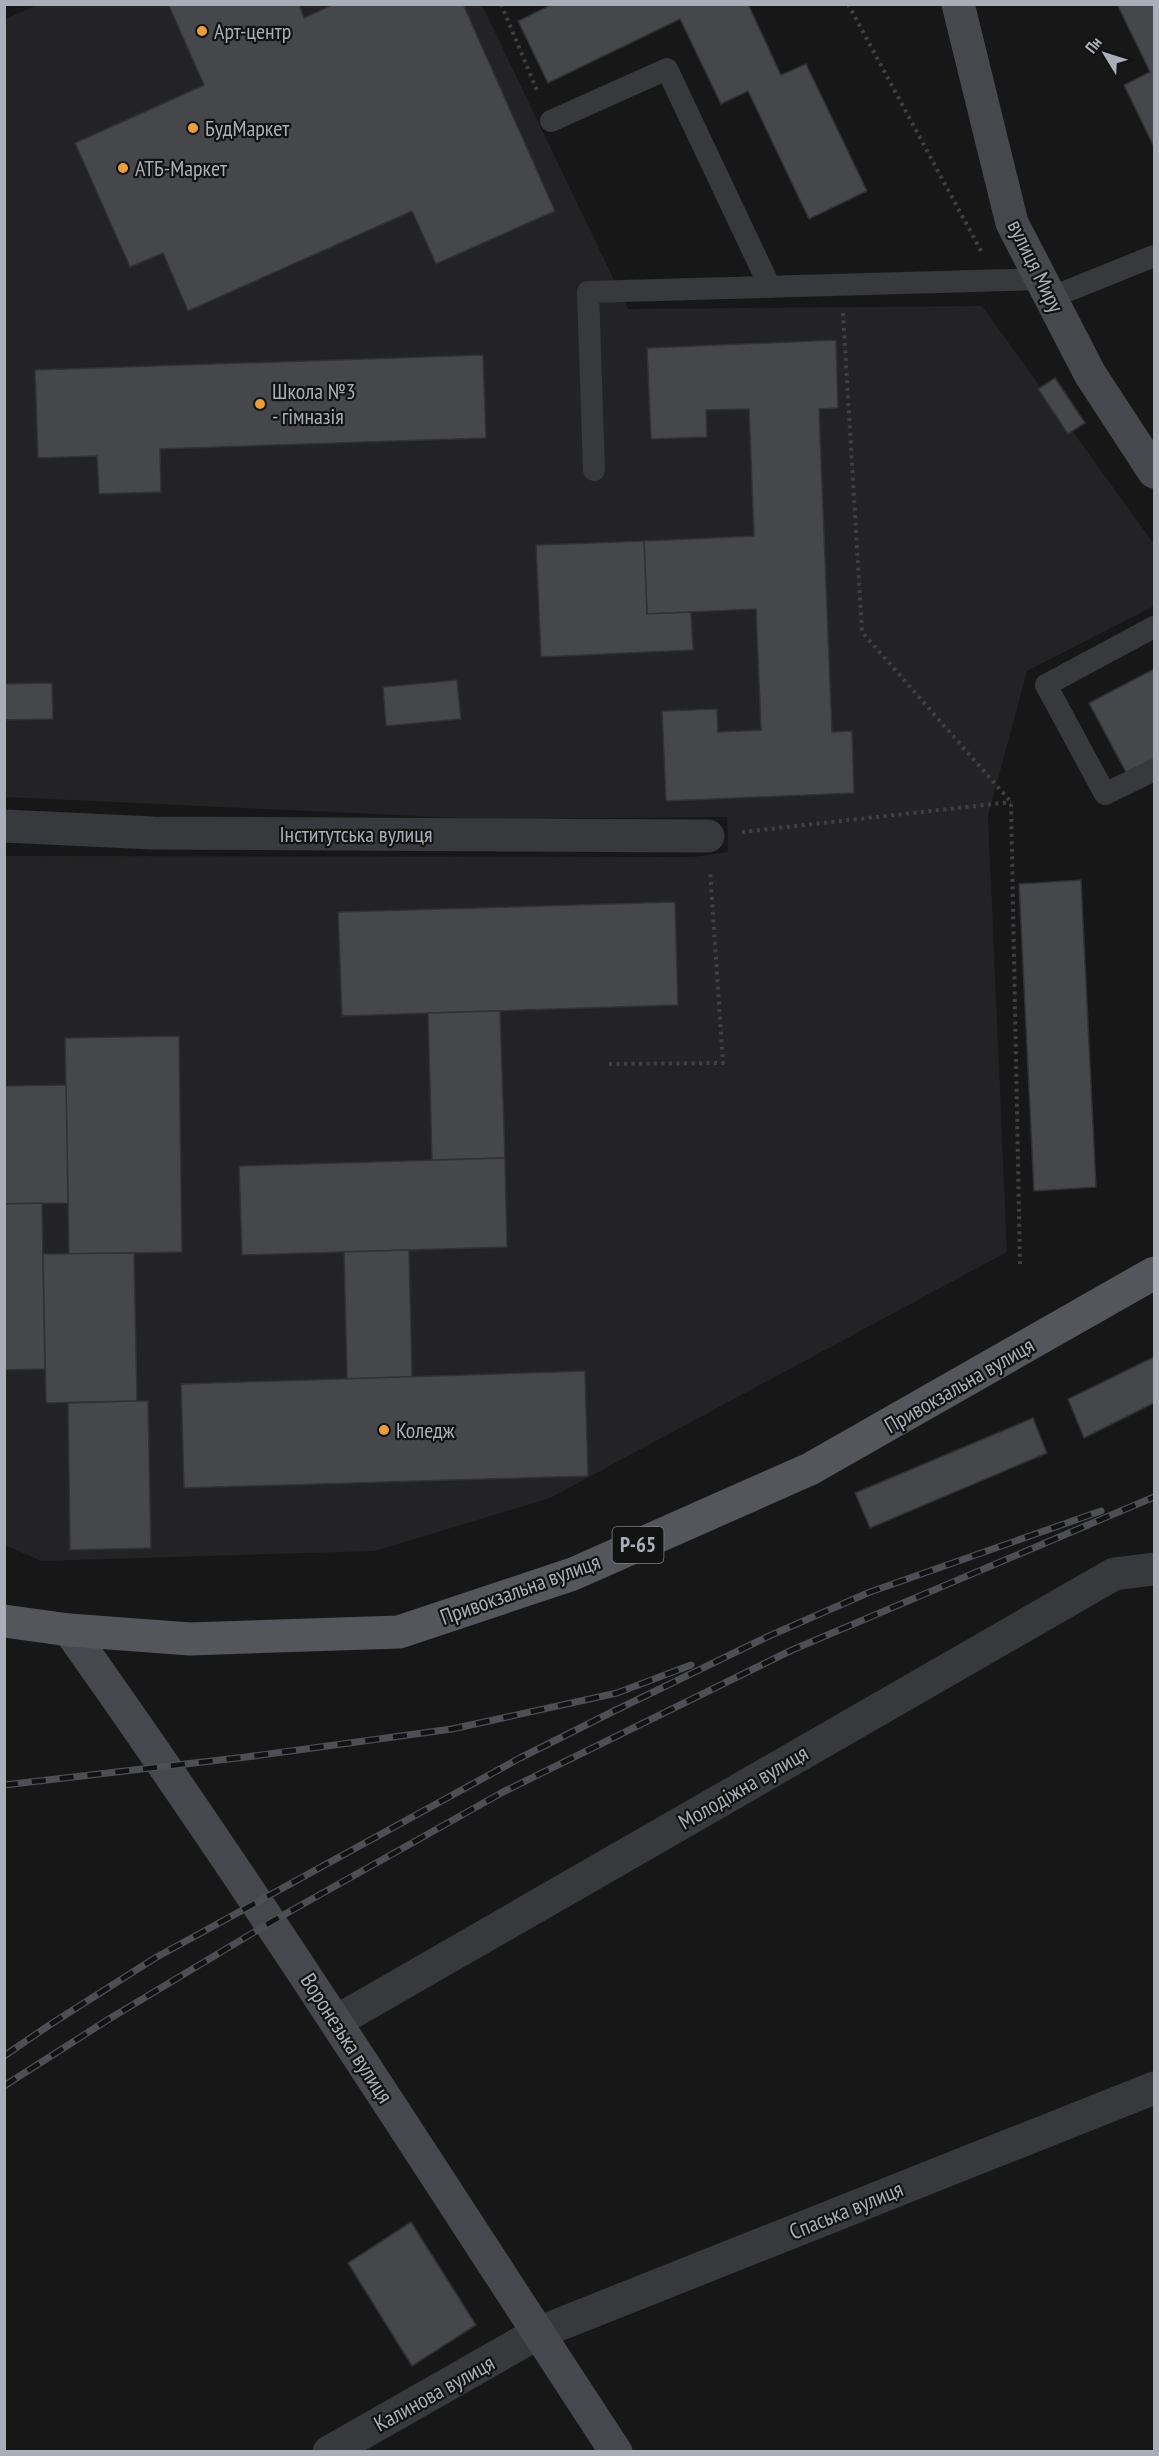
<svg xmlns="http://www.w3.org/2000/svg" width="1159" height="2456" font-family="'PT Sans Narrow',sans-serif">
<rect width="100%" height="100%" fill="#171718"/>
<!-- built -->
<polygon fill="#232325" points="39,4 482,5 628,309 982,306 1154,544 1154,606 1027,671 988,816 1007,1252 550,1498 375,1551 41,1561 5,1545 5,856 693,857 728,852 727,817 485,819 5,797 4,20"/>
<!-- building -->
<g fill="#46474b" stroke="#313134" stroke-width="1.5">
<polygon points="173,4 299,4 304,18 334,4 463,4 555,211 436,264 412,211 188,311 163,253 130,267 75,143 204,85 169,6"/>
<polygon points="553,4 748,4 781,75 806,64 867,191 809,219 748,91 721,104 680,19 548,83 518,21"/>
<polygon points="1117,4 1154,4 1154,147 1124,85 1150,72"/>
<polygon points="836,340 838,408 819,409 832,732 852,731 854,793 666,801 662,711 717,709 718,732 761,730 756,609 647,614 644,541 754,536 749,409 706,410 707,437 651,439 647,348"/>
<polygon points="483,355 486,438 160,449 161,492 99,494 97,456 38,458 35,370"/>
<polygon points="1055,378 1085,423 1068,434 1038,389"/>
<polygon points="644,541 647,614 691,612 693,650 541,657 536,545"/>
<polygon points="1154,669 1154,760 1127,774 1089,703"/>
<polygon points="457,680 461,719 386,726 383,687"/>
<polygon points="52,683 53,719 4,720 4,684"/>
<polygon points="1081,880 1096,1187 1034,1191 1019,884"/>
<polygon points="675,902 678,1005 342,1016 338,912"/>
<polygon points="500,1011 505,1158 432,1160 428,1013"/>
<polygon points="179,1036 182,1252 69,1254 65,1038"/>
<polygon points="66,1085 68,1203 4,1204 4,1086"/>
<polygon points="505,1158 507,1247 242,1255 239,1166"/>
<polygon points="42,1203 45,1369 4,1370 4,1204"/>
<polygon points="409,1250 412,1377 347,1379 344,1252"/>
<polygon points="134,1253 137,1401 46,1403 43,1254"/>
<polygon points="1154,1357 1154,1403 1084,1438 1068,1399"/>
<polygon points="585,1371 588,1476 184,1488 181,1384"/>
<polygon points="137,1401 148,1401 151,1548 70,1550 68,1403"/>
<polygon points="1033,1418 1047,1453 870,1528 855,1493"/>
<polygon points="411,2222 476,2325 412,2366 348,2263"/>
</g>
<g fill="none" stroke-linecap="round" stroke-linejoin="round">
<!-- path -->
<g stroke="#3e4044" stroke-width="4" stroke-dasharray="3 4.5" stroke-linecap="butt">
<polyline points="501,4 538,93"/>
<polyline points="848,4 981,251"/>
<polyline points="843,313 862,632 1011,802 1020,1264"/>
<polyline points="742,832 1011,802"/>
<polyline points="609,1064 723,1063 710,870"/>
</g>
<!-- service -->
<g stroke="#38393d" stroke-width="22">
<polyline points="551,121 667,69 770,287"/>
<polyline points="1050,298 1154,256"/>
<polyline points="594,470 588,292 1041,279"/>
<polyline points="1154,627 1046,685 1105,794 1154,770"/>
</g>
<!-- minor -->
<g stroke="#38393d" stroke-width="33">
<polyline points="4,826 153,833 708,836"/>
<polyline points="337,2021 1114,1574 1154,1569"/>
<polyline points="329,2452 538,2333 1154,2088"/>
</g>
<!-- secondary -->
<g stroke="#46484d" stroke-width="33">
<polyline points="958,4 1012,223 1090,374 1154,472"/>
<path d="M69,1630C260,1898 435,2176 616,2452"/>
</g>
<!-- primary -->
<polyline stroke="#54565c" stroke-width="33" points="4,1621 69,1630 190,1639 399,1632 573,1574 810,1469 1154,1273"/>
<defs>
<g id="rail">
<polyline points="4,1785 246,1757 452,1729 617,1693 691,1665"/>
<polyline points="4,2056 51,2024 155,1958 520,1758 612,1712 769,1636 870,1592 1101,1511"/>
<polyline points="4,2086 109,2019 271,1922 503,1792 792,1650 1154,1497"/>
</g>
</defs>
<!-- rail casing -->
<use href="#rail" stroke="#4d4f54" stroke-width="7"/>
<!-- rail -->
<use href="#rail" stroke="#121213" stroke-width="4.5" stroke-dasharray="14" stroke-linecap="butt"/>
</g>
<!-- markers -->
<g fill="#eb9f3c" stroke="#121213" stroke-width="2">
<circle cx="202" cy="31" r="6"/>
<circle cx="193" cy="128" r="6"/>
<circle cx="123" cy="168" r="6"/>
<circle cx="260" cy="404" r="6"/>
<circle cx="384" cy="1430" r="6"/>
</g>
<g text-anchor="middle" stroke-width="4.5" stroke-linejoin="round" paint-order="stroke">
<!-- shield labels -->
<rect fill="#121213" stroke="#7c8086" stroke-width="1.5" x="612.5" y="1527" width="51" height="36" rx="4.5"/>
<g font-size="21" font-weight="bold" fill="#a9afb8">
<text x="638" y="1552">Р-65</text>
</g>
<!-- poi labels -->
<g font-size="22" fill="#a9afb8" stroke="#121213" text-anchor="start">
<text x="214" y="39">Арт-центр</text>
<text x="205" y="136">БудМаркет</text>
<text x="135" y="176">АТБ-Маркет</text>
<text x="272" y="399">Школа №3<tspan x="272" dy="25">- гімназія</tspan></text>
<text x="396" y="1438">Коледж</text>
</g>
<!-- street labels -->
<g font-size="22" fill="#a9afb8" stroke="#121213">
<text transform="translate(1036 266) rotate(64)" y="8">вулиця Миру</text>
<text x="356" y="842">Інститутська вулиця</text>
<text transform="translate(959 1385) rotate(-30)" y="8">Привокзальна вулиця</text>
<text transform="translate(520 1589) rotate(-20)" y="8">Привокзальна вулиця</text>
<text transform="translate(743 1787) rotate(-30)" y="8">Молодіжна вулиця</text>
<text transform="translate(347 2038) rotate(57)" y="8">Воронезька вулиця</text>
<text transform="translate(846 2210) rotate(-22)" y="8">Спаська вулиця</text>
<text transform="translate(434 2393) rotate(-29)" y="8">Калинова вулиця</text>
</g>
</g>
<!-- border -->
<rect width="1159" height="2456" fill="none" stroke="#a9afb8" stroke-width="12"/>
<!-- north arrow -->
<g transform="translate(1105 54) rotate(308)" stroke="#121213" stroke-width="4.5" paint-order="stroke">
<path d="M0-4.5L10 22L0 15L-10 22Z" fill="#a9afb8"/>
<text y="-9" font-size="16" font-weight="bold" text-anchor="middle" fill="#a9afb8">Пн</text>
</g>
</svg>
